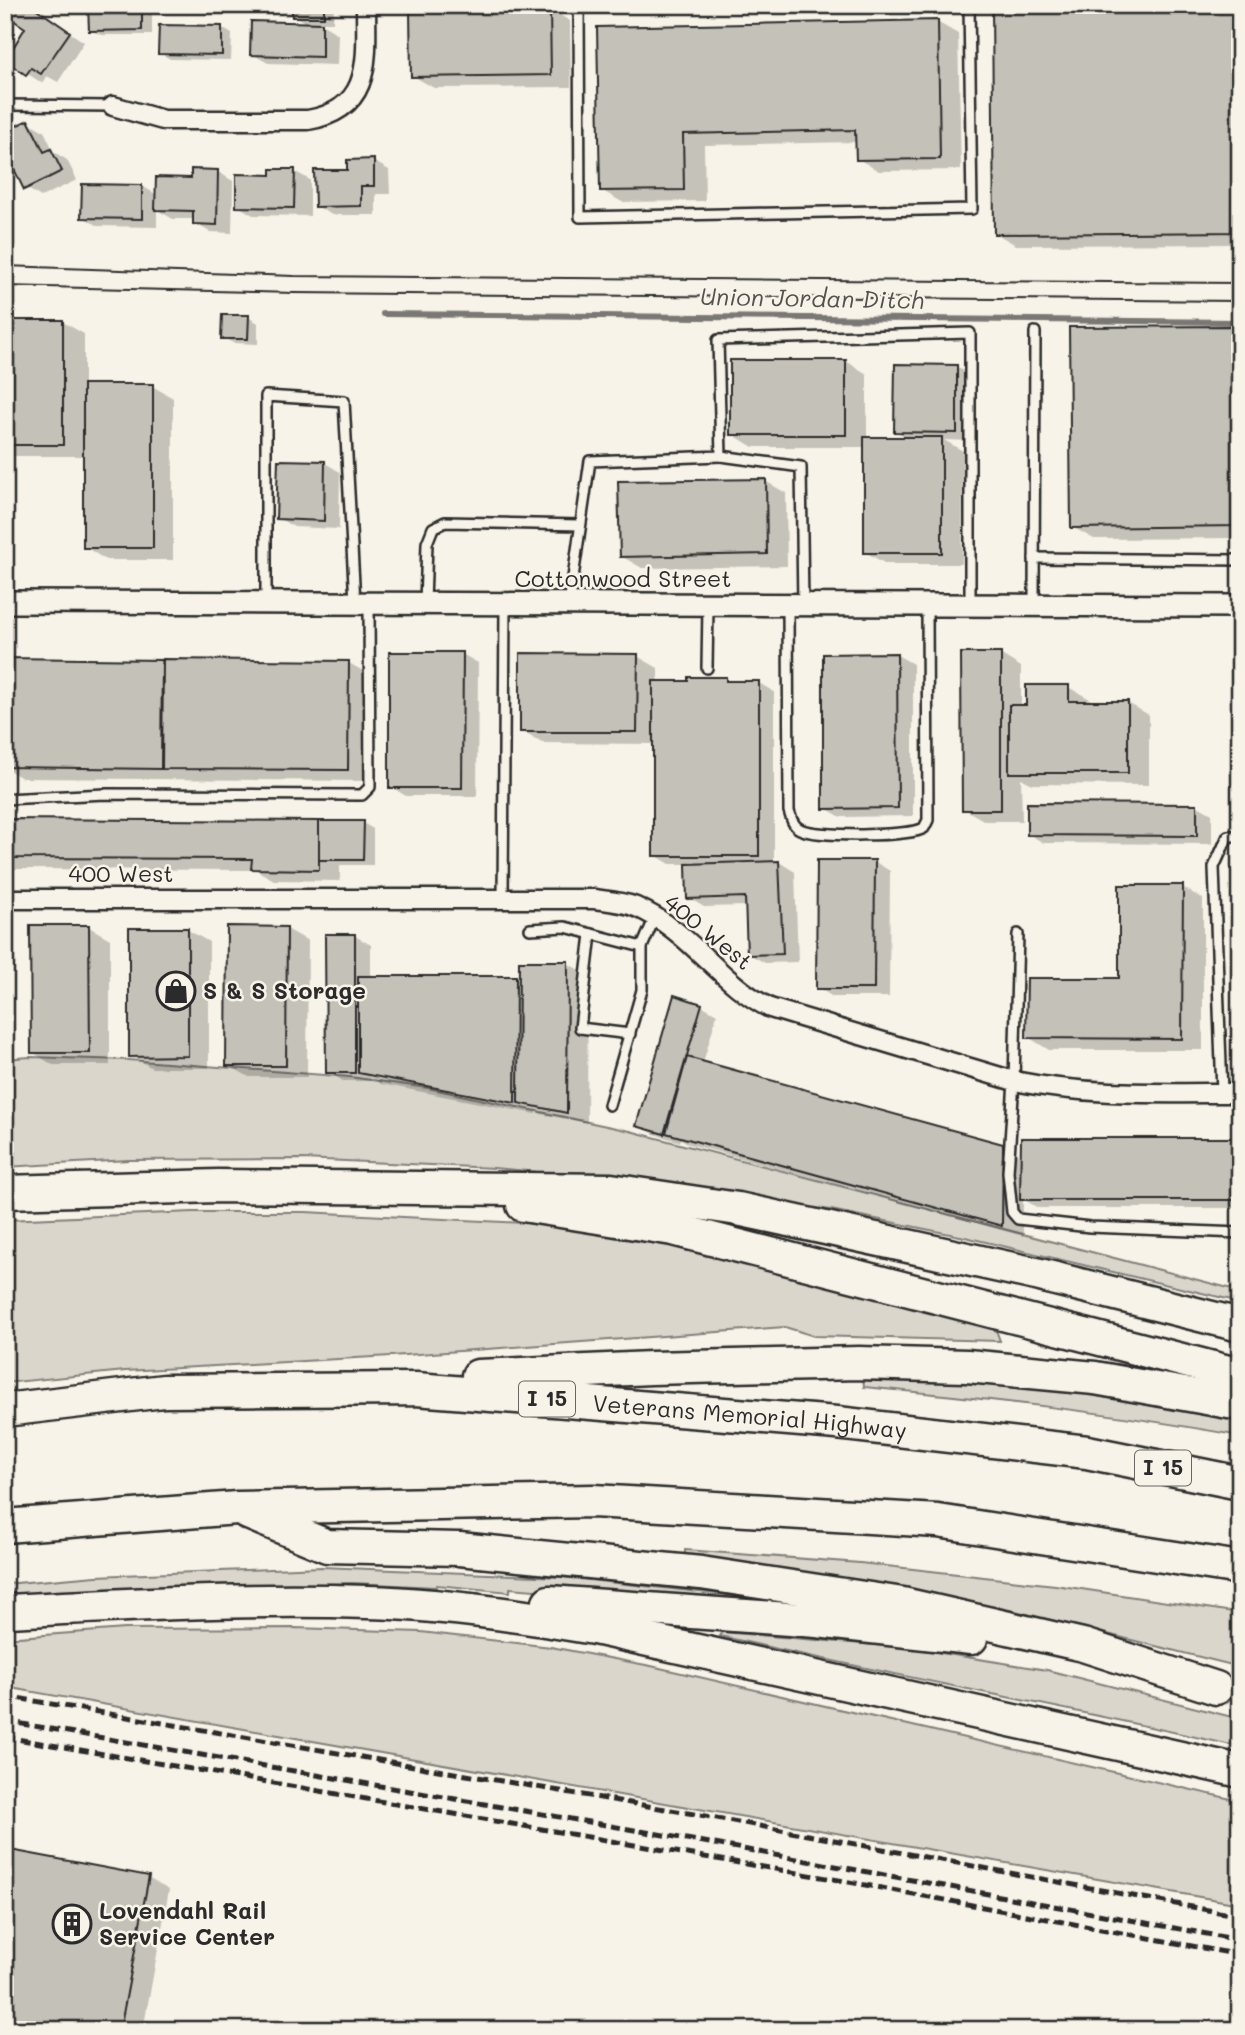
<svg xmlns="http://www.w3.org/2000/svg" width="1245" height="2035" font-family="Mali,sans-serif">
<rect width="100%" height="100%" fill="#f7f3e8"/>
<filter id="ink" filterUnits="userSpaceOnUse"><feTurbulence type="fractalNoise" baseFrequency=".0143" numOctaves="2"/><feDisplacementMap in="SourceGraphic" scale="14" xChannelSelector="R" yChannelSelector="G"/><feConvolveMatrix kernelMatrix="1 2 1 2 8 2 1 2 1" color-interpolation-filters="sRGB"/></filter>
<g filter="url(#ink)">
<!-- green -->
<g fill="#dad6cc" stroke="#82807c" stroke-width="2">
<polygon points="30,1057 128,1060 350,1077 428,1088 630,1131 1240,1291 1240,1302 965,1237 831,1210 593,1177 494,1168 303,1159 129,1160 5,1167 5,1059"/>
<polygon points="193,1212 305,1212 542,1224 697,1249 949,1311 996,1330 1000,1341 814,1336 785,1327 391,1356 125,1371 5,1383 5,1220"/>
<path d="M863,1375L1027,1383V1388L1080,1393L1240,1421V1436C1115,1413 990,1399 864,1387Z"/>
<polygon points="685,1550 860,1563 1055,1585 1240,1613 1240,1667 1015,1611 860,1581 685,1554"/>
<polygon points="322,1567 561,1577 728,1595 844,1614 510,1588 510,1592 437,1585 436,1587 352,1583 5,1596 5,1584 96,1576"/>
<polygon points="294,1628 421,1632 551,1647 651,1666 1240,1801 1240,1904 5,1687 5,1638 125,1629"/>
<path d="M721,1632L910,1648L1047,1670L1240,1719V1747C1067,1707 893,1676 720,1636Z"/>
</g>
<!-- shadow -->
<g fill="#0003">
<polygon points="294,5 334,5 333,22 318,22 338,34 337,65 268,63 252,54 308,24 294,16"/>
<polygon points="465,5 501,5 508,9 549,9 570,21 571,87 434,88 413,76 465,11"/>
<polygon points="1240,5 1240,244 1016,245 995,233"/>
<polygon points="141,6 152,12 152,35 101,35 90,30"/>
<polygon points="35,9 84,42 58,82 47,76 42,83 6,60 28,28"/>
<polygon points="937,22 958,34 961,170 879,171 858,159 857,142 704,145 705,201 622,202 601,190 599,28"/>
<polygon points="222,28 232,34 231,60 170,59 160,53"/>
<polygon points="28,122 44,131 54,152 67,160 77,180 41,197 26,188"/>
<polygon points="373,161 389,170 390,194 376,194 376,215 332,215 316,206 349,172"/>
<polygon points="294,171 310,180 310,216 253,215 238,206 273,177"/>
<polygon points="218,172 233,181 232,233 210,232 194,223 194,219 173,219 157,210 157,227 98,226 83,217 142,186 157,195"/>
<polygon points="248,317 258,323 258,344 233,343 223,338"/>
<polygon points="5,322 63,322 84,334 84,386 152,386 173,398 173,560 106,560 85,547 85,456 5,456"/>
<polygon points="1240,328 1240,538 1094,539 1072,527"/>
<polygon points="846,361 867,374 867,439 909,439 896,431 957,367 972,376 972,441 944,440 963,451 962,564 886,564 865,552 866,447 753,447 732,434"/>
<polygon points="325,463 340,472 339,529 294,527 278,518"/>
<polygon points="765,481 786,493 787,566 642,568 621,556"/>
<polygon points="462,654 478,663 477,796 406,796 391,787"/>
<polygon points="1000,654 1021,667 1021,707 1028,707 1068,687 1090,699 1090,703 1128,703 1149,715 1149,785 1032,784 1021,778 1022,821 985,821 964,809"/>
<polygon points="897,655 913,664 913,816 841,817 825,808"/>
<polygon points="637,656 658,668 658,683 726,679 733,683 759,683 774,692 774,863 779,862 795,872 798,962 765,963 749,954 747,906 704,907 689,898 687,864 670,864 655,855 655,744 542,743 521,731"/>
<polygon points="5,660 349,663 370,675 369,781 22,778 5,768"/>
<polygon points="1196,805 1212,814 1212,844 1044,843 1028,834"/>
<polygon points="5,821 363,823 373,829 373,865 340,865 340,881 274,880 256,870 15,869 5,863"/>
<polygon points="875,862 890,871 889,997 833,997 818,988"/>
<polygon points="1182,887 1203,899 1203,1050 1049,1050 1028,1037 1121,980"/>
<polygon points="89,927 110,939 110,1065 53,1065 32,1052"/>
<polygon points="287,929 308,941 307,1077 249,1077 228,1065"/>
<polygon points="188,930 209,942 209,1068 152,1068 131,1056"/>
<polygon points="355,936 371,945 371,978 515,977 520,980 567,963 588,975 587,1123 541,1114 536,1111 536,1114 381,1084 371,1078 371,1081 343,1081 328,1072"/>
<polygon points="5,937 6,938 6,1063 5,1063"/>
<polygon points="701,1005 717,1014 703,1063 1002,1145 1022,1157 1240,1140 1240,1208 1038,1208 1023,1199 1023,1236 689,1144 681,1139 680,1142 654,1134 638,1125"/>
<polygon points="148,1878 169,1890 143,2030 5,2030"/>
</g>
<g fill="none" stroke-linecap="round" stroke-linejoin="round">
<!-- stream -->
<polyline stroke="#7a7874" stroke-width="6" points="383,314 1240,322"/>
</g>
<!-- building -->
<g fill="#c4c1b9" stroke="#2b2b2b" stroke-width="2">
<polygon points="14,5 31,5 70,32 41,74 31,68 26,75 5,61 25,28 7,16"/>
<polygon points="88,5 142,5 142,30 89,31"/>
<rect x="292" y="5" width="32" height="12"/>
<polygon points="463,5 496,5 496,8 550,7 551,75 411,77 410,10 464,9"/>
<polygon points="992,5 1240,5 1240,232 994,234"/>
<polygon points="938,20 940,159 856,160 855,130 683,134 684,190 600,191 597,27"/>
<polygon points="251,21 322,23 322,57 250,55"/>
<polygon points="159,25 222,26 222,55 158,54"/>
<polygon points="28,120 44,152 51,149 62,171 24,190 5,150 5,131"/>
<polygon points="374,159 374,186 361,186 361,206 315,207 314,170 347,170 347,160"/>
<polygon points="191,169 218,170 217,225 193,224 193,211 155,210 156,177 191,178"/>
<polygon points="271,169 295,169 294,208 236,207 236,174 271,175"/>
<polygon points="82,184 142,185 142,219 81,218"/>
<polygon points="222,315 249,315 248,339 221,339"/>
<rect x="5" y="320" width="58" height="125"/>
<polygon points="1240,326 1240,526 1071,528 1069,327"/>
<rect x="730" y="360" width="116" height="75"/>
<polygon points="895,364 957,365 957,433 894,432"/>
<rect x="83" y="384" width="70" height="164"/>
<rect x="864" y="437" width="78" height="116"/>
<polygon points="278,460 325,461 324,521 276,519"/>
<polygon points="766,479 767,554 620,557 618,481"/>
<polygon points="389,652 463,652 462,788 389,788"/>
<polygon points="520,653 638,654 637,732 520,732"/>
<polygon points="897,653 898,808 823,809 823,654"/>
<polygon points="961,653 1001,653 1001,810 962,810"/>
<polygon points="5,658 162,660 161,769 5,767"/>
<polygon points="163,659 349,661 348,770 162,769"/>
<polygon points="688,677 726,677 726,681 759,681 759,856 653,856 653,681 688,681"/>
<polygon points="1026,685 1069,685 1069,701 1128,701 1128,773 1009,773 1009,705 1026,705"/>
<polygon points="1027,803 1197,804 1197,836 1027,835"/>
<polygon points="5,819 319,821 319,870 251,869 252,859 5,858"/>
<polygon points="319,821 364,821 363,860 319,860"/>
<polygon points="817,860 875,860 874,989 816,989"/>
<polygon points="779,861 783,954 747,955 745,897 687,899 686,864"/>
<polygon points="1119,885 1183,885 1182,1039 1026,1038 1027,978 1119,978"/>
<polygon points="30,925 89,925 90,1053 31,1053"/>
<polygon points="227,926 287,927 286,1066 226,1066"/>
<polygon points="129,928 188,928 188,1056 129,1057"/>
<polygon points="325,934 355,934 355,1073 326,1073"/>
<polygon points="519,961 568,961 567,1113 518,1103"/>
<polygon points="358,976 516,976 515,1103 358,1073"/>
<polygon points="674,995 702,1004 664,1134 636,1126"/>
<polygon points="687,1057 1003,1144 1002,1226 666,1133"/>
<polygon points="1021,1138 1240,1138 1240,1200 1020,1200"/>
<polygon points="5,1849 149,1876 120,2030 5,2030"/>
</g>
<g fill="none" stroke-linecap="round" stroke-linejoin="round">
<defs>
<g id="service">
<polyline points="579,5 580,217 972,209 969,5"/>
<polyline points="5,105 113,106"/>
<polyline points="721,456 801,467 803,604"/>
<polyline points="1034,558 1240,560"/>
<polyline points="266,603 266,396 344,401 355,602"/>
<polyline points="425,603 427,543 433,528 445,522 580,525"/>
<polyline points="1034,604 1035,332"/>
<polyline points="569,605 590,461 721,456 718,340 970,333 970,604"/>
<path d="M788,606L789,811C791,818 793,826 800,829C815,837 910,837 924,828L928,820L927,607"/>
<polyline points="707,668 708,606"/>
<polyline points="5,799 105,794 362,795 370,787 369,605"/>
<polyline points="503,899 505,605"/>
<polyline points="530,929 565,927 642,947 655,917"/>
<polyline points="591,934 580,1028 630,1034"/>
<polyline points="1018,934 1014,1081 1008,1172 1012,1212 1018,1219 1090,1227 1240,1233"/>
<polyline points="1222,1093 1214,867 1228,836 1240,836"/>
<polyline points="609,1105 642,990 642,947"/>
</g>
<g id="minor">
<path d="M113,106L163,120H308C374,109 366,57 366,5"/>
<path d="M5,899H594C608,901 623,902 636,907C689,929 720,984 770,1008L1014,1081C1088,1096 1165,1093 1240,1093"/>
</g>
<polyline id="tertiary" points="5,602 1240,606"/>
<g id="motorway">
<polyline points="5,1192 218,1186 611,1190 738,1209 1036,1274 1240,1325"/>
<polyline points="523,1205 673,1229 1240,1375"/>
<polyline points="478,1376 651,1368 859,1363 967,1366 1095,1378 1240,1404"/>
<path id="s1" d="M5,1410L164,1391L416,1389L837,1423L1087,1452L1240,1483"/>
<polyline points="248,1513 327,1546 459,1549 701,1573 903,1604 1083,1645 1216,1688"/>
<polyline points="5,1526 237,1508 593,1501 938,1521 1240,1568"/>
<polyline points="549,1602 817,1621 971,1638"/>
<path d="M5,1611C126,1605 246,1598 367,1602C443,1604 519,1615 594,1628L1240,1771"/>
</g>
</defs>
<!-- service casing -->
<use href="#service" stroke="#2b2b2b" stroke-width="14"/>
<!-- minor casing -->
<use href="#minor" stroke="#2b2b2b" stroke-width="23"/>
<!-- tertiary casing -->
<use href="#tertiary" stroke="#2b2b2b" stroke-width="26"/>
<!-- motorway casing -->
<use href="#motorway" stroke="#2b2b2b" stroke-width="37"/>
<!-- service -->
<use href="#service" stroke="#f7f3e8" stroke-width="9"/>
<!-- minor -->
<use href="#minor" stroke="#f7f3e8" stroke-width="18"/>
<!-- tertiary -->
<use href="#tertiary" stroke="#f7f3e8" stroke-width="21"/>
<!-- motorway -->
<use href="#motorway" stroke="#f7f3e8" stroke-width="32"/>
<!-- tram -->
<g stroke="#2b2b2b" stroke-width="2">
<polyline points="5,266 294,276 1240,283"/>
<polyline points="5,286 294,293 1240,301"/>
</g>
<!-- rail -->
<g stroke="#2b2b2b" stroke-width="5" stroke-dasharray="10 5" stroke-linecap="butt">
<polyline points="5,1696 706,1816 1240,1916"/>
<polyline points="5,1721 704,1842 1240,1940"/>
<polyline points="5,1737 833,1879 1240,1955"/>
</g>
</g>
</g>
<!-- icons -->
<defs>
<symbol id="shop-ring" viewBox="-11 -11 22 22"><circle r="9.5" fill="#f7f3e8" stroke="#2b2b2b" stroke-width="1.5"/><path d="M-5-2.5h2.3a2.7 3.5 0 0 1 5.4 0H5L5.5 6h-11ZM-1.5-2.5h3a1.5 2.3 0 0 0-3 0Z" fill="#2b2b2b"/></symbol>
<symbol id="building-ring" viewBox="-11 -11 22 22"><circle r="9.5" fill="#f7f3e8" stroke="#2b2b2b" stroke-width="1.5"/><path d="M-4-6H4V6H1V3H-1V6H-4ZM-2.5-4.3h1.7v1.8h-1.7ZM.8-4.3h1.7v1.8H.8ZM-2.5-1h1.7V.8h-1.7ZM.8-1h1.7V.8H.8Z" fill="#2b2b2b"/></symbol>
</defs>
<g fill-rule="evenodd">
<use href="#shop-ring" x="154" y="969" width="44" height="44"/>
<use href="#building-ring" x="50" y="1902" width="44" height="44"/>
</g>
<g text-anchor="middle" stroke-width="5" stroke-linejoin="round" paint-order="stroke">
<!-- shield labels -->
<g fill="#f7f3e8" stroke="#686764" stroke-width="2">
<rect x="519" y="1381.5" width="56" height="35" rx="5"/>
<rect x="1135" y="1450.5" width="56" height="35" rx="5"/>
</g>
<g font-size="21" font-weight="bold" fill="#2b2b2b">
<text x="547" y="1406">I 15</text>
<text x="1163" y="1475">I 15</text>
</g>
<!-- street labels -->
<g font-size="23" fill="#2b2b2b" stroke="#f7f3e8">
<text x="623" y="587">Cottonwood Street</text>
<text x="121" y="882">400 West</text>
<text transform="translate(708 932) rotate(39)" y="8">400 West</text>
<text dy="8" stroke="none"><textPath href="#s1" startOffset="747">Veterans Memorial Highway</textPath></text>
</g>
<!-- poi labels -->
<g font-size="23" font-weight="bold" fill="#2b2b2b" stroke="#f7f3e8" text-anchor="start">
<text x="203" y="999">S &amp; S Storage</text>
<text x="99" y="1919">Lovendahl Rail<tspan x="99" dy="26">Service Center</tspan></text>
</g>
<!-- water labels -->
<g font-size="24" font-style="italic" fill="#53524f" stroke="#f7f3e8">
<text transform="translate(812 299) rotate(1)" y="8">Union Jordan Ditch</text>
</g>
</g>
<!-- margin -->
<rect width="1245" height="2035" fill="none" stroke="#f7f3e8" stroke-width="28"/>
<rect x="14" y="14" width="1217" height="2007" fill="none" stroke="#2b2b2b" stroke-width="2.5" filter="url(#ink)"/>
</svg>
